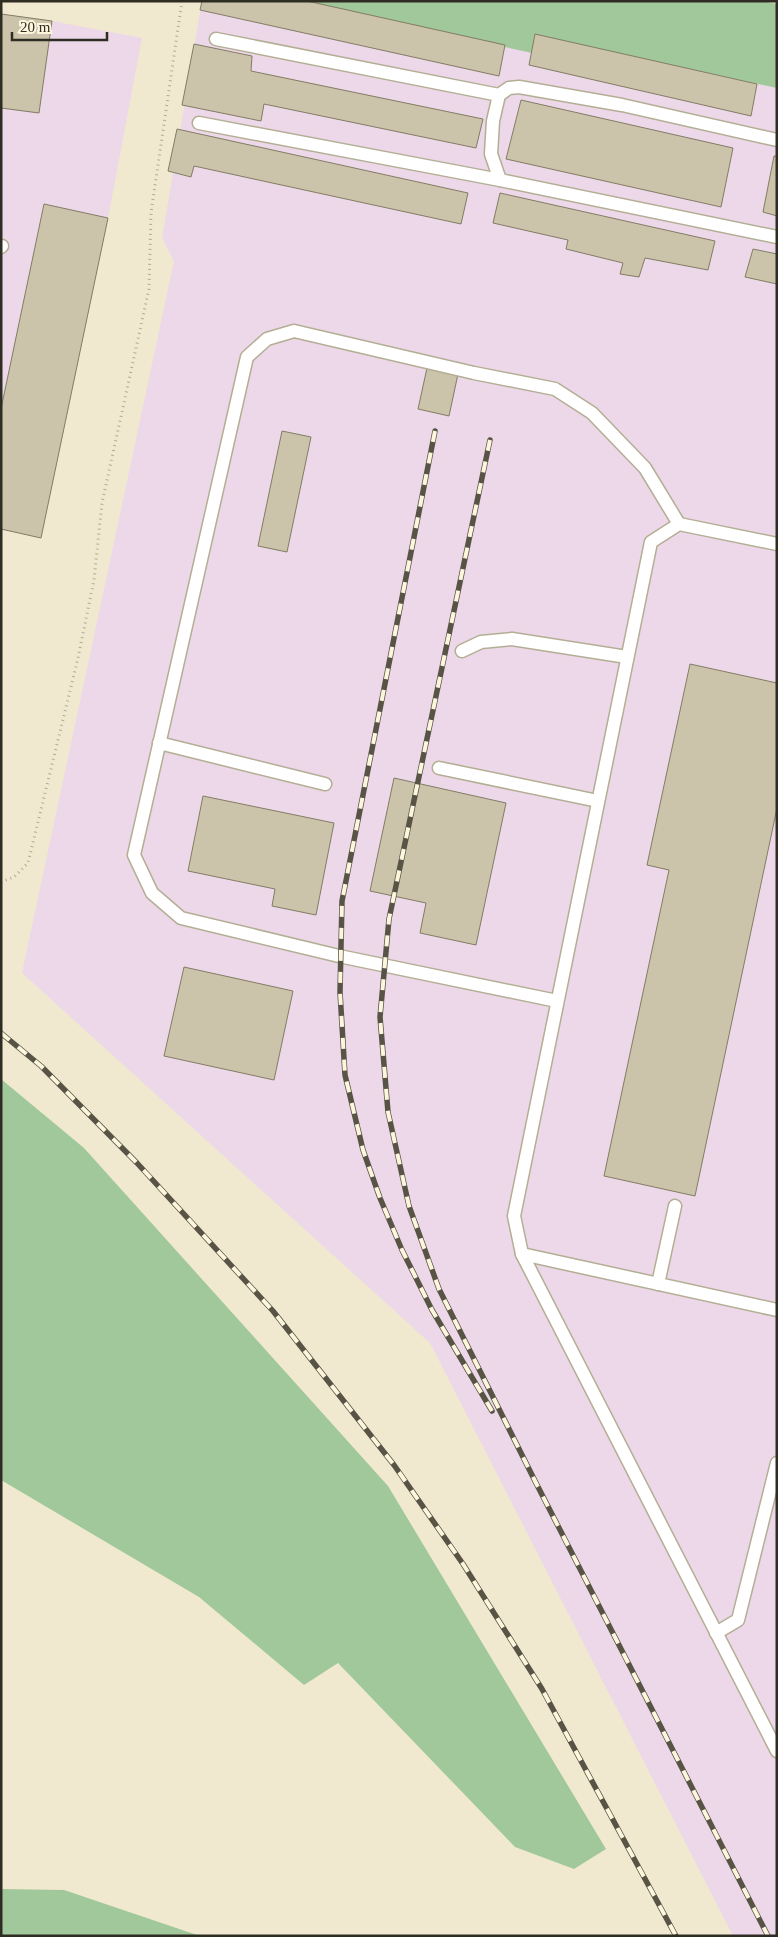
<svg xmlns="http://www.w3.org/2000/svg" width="778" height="1937" font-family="Georgia,serif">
<rect width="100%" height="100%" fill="#f0e9cf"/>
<!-- industrial -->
<g fill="#ecd8e8">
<polygon points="202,1 298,1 535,35 777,88 777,1936 733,1936 430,1343 22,973 174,261 162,238"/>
<polygon points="1,14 52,21 142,38 108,218 41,538 1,529"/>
</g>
<!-- green -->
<g fill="#a0c89b">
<polygon points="298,1 760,1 777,4 777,88 536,35 532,53"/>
<polygon points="1,1079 84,1148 388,1486 606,1849 574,1869 515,1847 338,1663 304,1685 199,1597 1,1480"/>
<polygon points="1,1889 64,1890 200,1936 1,1936"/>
</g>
<!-- building -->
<g fill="#cbc4ab" stroke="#827c64">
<polygon points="202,1 307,1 505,45 499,76 200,10"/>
<polygon points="1,14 52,21 39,113 1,108"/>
<polygon points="535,34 757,84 751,116 529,65"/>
<polygon points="194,44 252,56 251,71 483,119 476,148 264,104 261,121 182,105"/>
<polygon points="521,100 733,148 721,207 506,159"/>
<polygon points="177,129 468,193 461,224 194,166 191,177 168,171"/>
<polygon points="774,156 777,156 777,216 763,212"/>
<polygon points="500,193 715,241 708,270 645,258 639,277 620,274 623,263 566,249 568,240 493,223"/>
<polygon points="44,204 108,218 41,538 1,529 1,409"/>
<polygon points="753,249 777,254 777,284 745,277"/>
<polygon points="427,368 458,374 449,416 418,409"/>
<polygon points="282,431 311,437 287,552 258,546"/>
<polygon points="690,664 777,683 777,808 695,1196 604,1176 669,870 647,865"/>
<polygon points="394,778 506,803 476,945 420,933 426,903 370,891"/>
<polygon points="203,796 334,823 316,915 272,906 275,889 188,871"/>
<polygon points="184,967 293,991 274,1080 164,1056"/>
</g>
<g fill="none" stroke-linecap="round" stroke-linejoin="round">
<defs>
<g id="lane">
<polyline points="216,39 499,95 509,88 519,87 622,105 777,140"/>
<polyline points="499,95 493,121 491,154 500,180"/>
<polyline points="199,123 500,180 777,237"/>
<polyline points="1,247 2,246"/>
<polyline points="777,544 679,524 651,542 514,1216 522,1254 777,1751"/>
<polyline points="462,651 481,642 512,639 627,657"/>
<polyline points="159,743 325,784"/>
<polyline points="439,768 598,801"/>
<polyline points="557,1001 339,956 181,918 152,893 134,855 247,357 267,339 294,331 474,373 555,389 592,413 645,468 679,524"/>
<polyline points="522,1254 777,1310"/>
<polyline points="658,1284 675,1206"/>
<polyline points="716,1633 738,1620 777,1463"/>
</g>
</defs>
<!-- lane casing -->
<use href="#lane" stroke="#b4ae95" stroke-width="15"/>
<!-- path -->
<polyline stroke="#b0ab96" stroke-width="3" stroke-dasharray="1 4" stroke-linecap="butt" points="1,882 14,877 28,863 78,658 94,580 102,503 149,289 151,213 182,1"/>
<!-- lane -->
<use href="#lane" stroke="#fff" stroke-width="12"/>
<defs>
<g id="rail">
<polyline points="435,431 342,901 340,992 345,1075 363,1150 380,1198 402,1250 432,1310 492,1411"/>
<polyline points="490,440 389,919 380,1017 388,1112 409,1206 439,1289 535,1481 768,1936"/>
<polyline points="1,1033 41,1066 137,1163 273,1311 394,1465 463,1564 542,1689 676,1936"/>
</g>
</defs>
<!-- rail casing -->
<use href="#rail" stroke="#575446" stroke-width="5.5"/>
<!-- rail -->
<use href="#rail" stroke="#fdf6dc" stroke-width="4" stroke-dasharray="11" stroke-linecap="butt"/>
</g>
<!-- border -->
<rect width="778" height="1937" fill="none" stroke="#2f2d23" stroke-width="5"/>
<!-- scale -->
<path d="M12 32v8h95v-8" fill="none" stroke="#2f2d23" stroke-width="2.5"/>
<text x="20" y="32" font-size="15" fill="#2f2d23" stroke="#fdf6dc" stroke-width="4" paint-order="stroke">20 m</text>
</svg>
